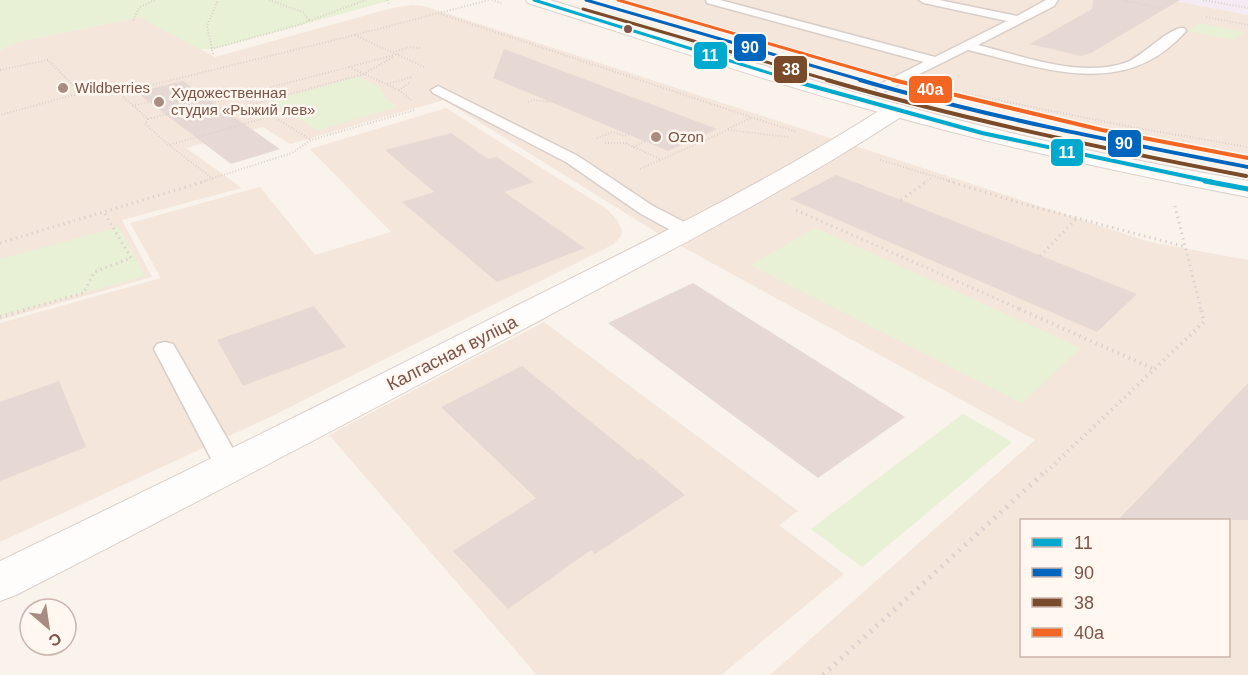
<svg xmlns="http://www.w3.org/2000/svg" width="1248" height="675" font-family="Arial,sans-serif">
<rect width="100%" height="100%" fill="#f9f3ec"/>
<!-- residential -->
<g fill="#f4e6db" fill-rule="evenodd">
<polygon points="628,0 1171,0 1248,15 1248,154 1061,119 955,96 847,67"/>
<path d="M412,5L424,6L1150,242L1248,260V675H770L1035,440L659,234L444,100L290,144L263,127L186,148L242,188L122,220L152,277L0,320V50L17,42L140,17L215,57L392,8ZM1022,520H1228V656H1022Z"/>
<polygon points="446,108 607,209 617,220 622,230 621,236 614,244 268,418 0,542 0,323 161,278 130,223 260,187 315,255 391,232 310,149"/>
<polygon points="544,322 798,511 779,525 844,574 721,675 537,675 329,435"/>
</g>
<!-- education -->
<polygon fill="#f4ebf4" points="1171,0 1248,0 1248,15"/>
<!-- green -->
<g fill="#e8f0d5">
<polygon points="0,0 392,0 214,49 199,49 140,17 17,42 0,50"/>
<polygon points="556,0 634,20 759,60 939,110 937,112 915,106"/>
<polygon points="1199,23 1245,32 1234,40 1187,31"/>
<polygon points="357,77 380,87 386,99 398,107 318,130 269,101"/>
<polygon points="959,115 1096,146 1248,176 1248,179 1095,149 958,117"/>
<polygon points="119,227 145,276 0,316 0,259"/>
<polygon points="816,228 1081,348 1022,403 750,265"/>
<polygon points="963,414 1012,442 862,567 811,529"/>
</g>
<!-- building -->
<g fill="#e6d9d3">
<polygon points="1093,0 1180,0 1091,53 1081,56 1030,44 1092,9"/>
<polygon points="504,49 717,129 668,151 493,78"/>
<polygon points="183,81 280,149 231,164 136,92"/>
<polygon points="451,133 488,159 497,157 534,182 504,192 585,248 497,282 402,202 434,192 385,150"/>
<polygon points="836,175 901,200 1137,294 1097,332 790,199"/>
<polygon points="693,283 905,417 818,478 608,323"/>
<polygon points="314,306 346,347 243,386 217,340"/>
<polygon points="522,366 638,460 641,458 685,495 595,554 591,550 508,609 453,551 536,498 441,407"/>
<polygon points="59,381 86,447 0,481 0,402"/>
<polygon points="1248,383 1248,520 1118,520 1147,490"/>
</g>
<g fill="none" stroke-linecap="round" stroke-linejoin="round">
<defs>
<g id="lane">
<path d="M706,0H720L935,57L1007,21L924,3L919,0H939L1017,16L1046,0H1058L1054,6L978,45C1023,56 1078,78 1125,63C1142,57 1170,26 1184,28L1186,31C1125,101 1044,68 968,50L883,92L878,91L876,88L878,85L924,62L707,3Z"/>
<polygon points="438,86 578,156 653,206 694,227 696,231 694,235 680,235 641,214 566,162 433,93 431,90"/>
<polygon points="165,342 173,344 176,349 244,468 240,475 230,478 220,475 216,468 154,349 157,344"/>
</g>
<path id="street" d="M896,104L904,105L907,110L904,115C790,190 666,252 546,317C370,411 194,504 16,595L0,601V561C175,477 349,391 522,303C646,241 772,180 888,105Z"/>
<path id="secondary" d="M526,0H550C682,40 813,83 946,117C1046,143 1147,163 1248,181V197C1127,174 1007,148 889,115C768,82 648,41 528,3Z"/>
</defs>
<!-- lane casing -->
<use href="#lane" stroke="#d8cec9" stroke-width="3"/>
<!-- street casing -->
<use href="#street" stroke="#d8cec9" stroke-width="2"/>
<!-- secondary casing -->
<use href="#secondary" stroke="#dad0ca" stroke-width="2"/>
<!-- path-far3 -->
<g stroke="#dcd1cd" stroke-width="2" stroke-dasharray="1 2" stroke-linecap="butt">
<polyline points="269,0 303,12 310,21"/>
<polyline points="387,0 389,4"/>
<polyline points="492,0 503,4"/>
<polyline points="1121,0 1161,8"/>
<polyline points="1203,0 1248,8"/>
<polyline points="441,14 796,132"/>
<polyline points="1206,17 1248,25"/>
<polyline points="133,20 140,7 155,0"/>
<polyline points="355,35 119,93 148,119 399,54"/>
<polyline points="211,49 295,26 366,0"/>
<polyline points="393,52 410,47 420,48"/>
<polyline points="213,54 207,26 218,0"/>
<polyline points="349,67 399,90"/>
<polyline points="424,67 355,35 489,0"/>
<polyline points="0,70 48,60 81,93 0,115"/>
<polyline points="409,83 399,90 411,100"/>
<polyline points="387,84 412,77"/>
<polyline points="81,93 119,93"/>
<polyline points="963,93 1131,127 1248,147"/>
<polyline points="240,96 311,140"/>
<polyline points="528,102 534,100 549,102"/>
<polyline points="253,104 364,74 393,57"/>
<polyline points="132,106 149,102"/>
<polyline points="148,119 145,124 169,145"/>
<polyline points="728,129 751,118"/>
<polyline points="597,138 613,132 624,136 629,134"/>
<polyline points="605,143 625,143 660,159"/>
<polyline points="633,147 646,141"/>
<polyline points="880,160 953,182"/>
<polyline points="640,169 728,130 788,137"/>
<polyline points="213,179 169,145 272,116"/>
<polyline points="201,182 292,153 311,140 415,110"/>
<polyline points="925,182 933,177"/>
</g>
<!-- path-far2 -->
<g stroke="#dcd1cd" stroke-width="3" stroke-dasharray="1.5 4" stroke-linecap="butt">
<polyline points="948,181 1020,203 1186,247"/>
<polyline points="901,200 927,181"/>
<polyline points="1175,206 1201,310"/>
<polyline points="796,210 1022,310"/>
<polyline points="0,243 206,181"/>
<polyline points="1040,256 1076,219"/>
<polyline points="23,310 84,293 94,272 131,258 104,212"/>
</g>
<!-- path-far1 -->
<g stroke="#dcd1cd" stroke-width="4" stroke-dasharray="1.5 4.5" stroke-linecap="butt">
<polyline points="1019,309 1154,369"/>
<polyline points="0,317 28,309"/>
<polyline points="1046,472 1204,322 1201,309"/>
</g>
<!-- path -->
<polyline stroke="#dcd1cd" stroke-width="5" stroke-dasharray="2 6" stroke-linecap="butt" points="823,675 1047,470"/>
<!-- lane -->
<use href="#lane" fill="#fefdfc" fill-rule="evenodd"/>
<!-- street -->
<use href="#street" fill="#fefdfc" fill-rule="evenodd"/>
<!-- secondary -->
<use href="#secondary" fill="#fefdfc" fill-rule="evenodd"/>
<defs>
<polyline id="bus-1-far2" points="534,0 795,81"/>
<polyline id="bus-1-far1" points="790,80 982,133 1213,182"/>
<polyline id="bus-1" points="1205,181 1248,189"/>
<polyline id="bus-2-far1" points="586,0 865,81"/>
<path id="bus-2" d="M860,80C987,117 1118,142 1248,167"/>
<polyline id="bus-3-far1" points="583,9 832,81"/>
<path id="bus-3" d="M827,80C965,120 1105,149 1246,176"/>
<polyline id="bus-4-far1" points="618,0 898,81"/>
<polyline id="bus-4" points="893,80 1102,130 1248,158"/>
</defs>
<!-- bus-1-far2 casing -->
<use href="#bus-1-far2" stroke="#fff7f0" stroke-width="5"/>
<!-- bus-1-far1 casing -->
<use href="#bus-1-far1" stroke="#fff7f0" stroke-width="7"/>
<!-- bus-1 casing -->
<use href="#bus-1" stroke="#fff7f0" stroke-width="9"/>
<!-- bus-2-far1 casing -->
<use href="#bus-2-far1" stroke="#fff7f0" stroke-width="5"/>
<!-- bus-2 casing -->
<use href="#bus-2" stroke="#fff7f0" stroke-width="7"/>
<!-- bus-3-far1 casing -->
<use href="#bus-3-far1" stroke="#fff7f0" stroke-width="5"/>
<!-- bus-3 casing -->
<use href="#bus-3" stroke="#fff7f0" stroke-width="7"/>
<!-- bus-4-far1 casing -->
<use href="#bus-4-far1" stroke="#fff7f0" stroke-width="5"/>
<!-- bus-4 casing -->
<use href="#bus-4" stroke="#fff7f0" stroke-width="7"/>
<!-- bus-1-far2 -->
<use href="#bus-1-far2" stroke="#00a9ce" stroke-width="3"/>
<!-- bus-1-far1 -->
<use href="#bus-1-far1" stroke="#00a9ce" stroke-width="4"/>
<!-- bus-1 -->
<use href="#bus-1" stroke="#00a9ce" stroke-width="5"/>
<!-- bus-2-far1 -->
<use href="#bus-2-far1" stroke="#0065bd" stroke-width="3"/>
<!-- bus-2 -->
<use href="#bus-2" stroke="#0065bd" stroke-width="4"/>
<!-- bus-3-far1 -->
<use href="#bus-3-far1" stroke="#7a4b2a" stroke-width="3"/>
<!-- bus-3 -->
<use href="#bus-3" stroke="#7a4b2a" stroke-width="4"/>
<!-- bus-4-far1 -->
<use href="#bus-4-far1" stroke="#f26522" stroke-width="3"/>
<!-- bus-4 -->
<use href="#bus-4" stroke="#f26522" stroke-width="4"/>
</g>
<!-- markers -->
<circle fill="#7c5448" stroke="#fff7f0" stroke-width="2" cx="628" cy="29" r="5"/>
<g fill="#a88c81" stroke="#fff7f0" stroke-width="2">
<circle cx="63" cy="88" r="6"/>
<circle cx="159" cy="102" r="6"/>
<circle cx="656" cy="137" r="6"/>
</g>
<g text-anchor="middle" stroke-width="5" stroke-linejoin="round" paint-order="stroke">
<!-- far-poi labels -->
<g font-size="15" fill="#7c5448" stroke="#fff7f0" text-anchor="start">
<text x="75" y="93">Wildberries</text>
<text x="171" y="98">Художественная<tspan x="171" dy="17">студия «Рыжий лев»</tspan></text>
<text x="668" y="142">Ozon</text>
</g>
<!-- street labels -->
<g font-size="18" fill="#7c5448" stroke="#fff7f0">
<text transform="translate(452 353) rotate(-27)" y="6">Калгасная вуліца</text>
</g>
</g>
<g stroke="#fff7f0" stroke-width="2">
<rect x="733" y="33" width="34" height="29" rx="6" fill="#0065bd"/>
<rect x="693" y="41" width="35" height="29" rx="6" fill="#00a9ce"/>
<rect x="773" y="55" width="35" height="29" rx="6" fill="#7a4b2a"/>
<rect x="908" y="75" width="45" height="29" rx="6" fill="#f26522"/>
<rect x="1107" y="129" width="35" height="29" rx="6" fill="#0065bd"/>
<rect x="1050" y="138" width="34" height="29" rx="6" fill="#00a9ce"/>
</g>
<g font-size="16" text-anchor="middle" font-weight="bold" fill="#fff">
<text x="750" y="53">90</text>
<text x="710" y="61">11</text>
<text x="791" y="75">38</text>
<text x="930" y="95">40а</text>
<text x="1124" y="149">90</text>
<text x="1067" y="158">11</text>
</g>
<!-- legend -->
<rect x="1020" y="519" width="210" height="138" fill="#fff7f0" stroke="#cbb6ad" stroke-width="1.5"/>
<rect x="1032" y="538" width="30" height="9" fill="#00a9ce" stroke="#cbb6ad" stroke-width="1.5"/>
<text x="1074" y="549" font-size="18" fill="#7c5448">11</text>
<rect x="1032" y="568" width="30" height="9" fill="#0065bd" stroke="#cbb6ad" stroke-width="1.5"/>
<text x="1074" y="579" font-size="18" fill="#7c5448">90</text>
<rect x="1032" y="598" width="30" height="9" fill="#7a4b2a" stroke="#cbb6ad" stroke-width="1.5"/>
<text x="1074" y="609" font-size="18" fill="#7c5448">38</text>
<rect x="1032" y="628" width="30" height="9" fill="#f26522" stroke="#cbb6ad" stroke-width="1.5"/>
<text x="1074" y="639" font-size="18" fill="#7c5448">40а</text>
<!-- north arrow -->
<g transform="translate(48 627) rotate(151)"><circle r="28" fill="#fff7f0" stroke="#cbb6ad" stroke-width="1.5"/>
<path d="M0-4.5L10 22L0 15L-10 22Z" fill="#a88c81"/>
<text y="-9" font-size="16" font-weight="bold" text-anchor="middle" fill="#7c5448">С</text>
</g>
</svg>
